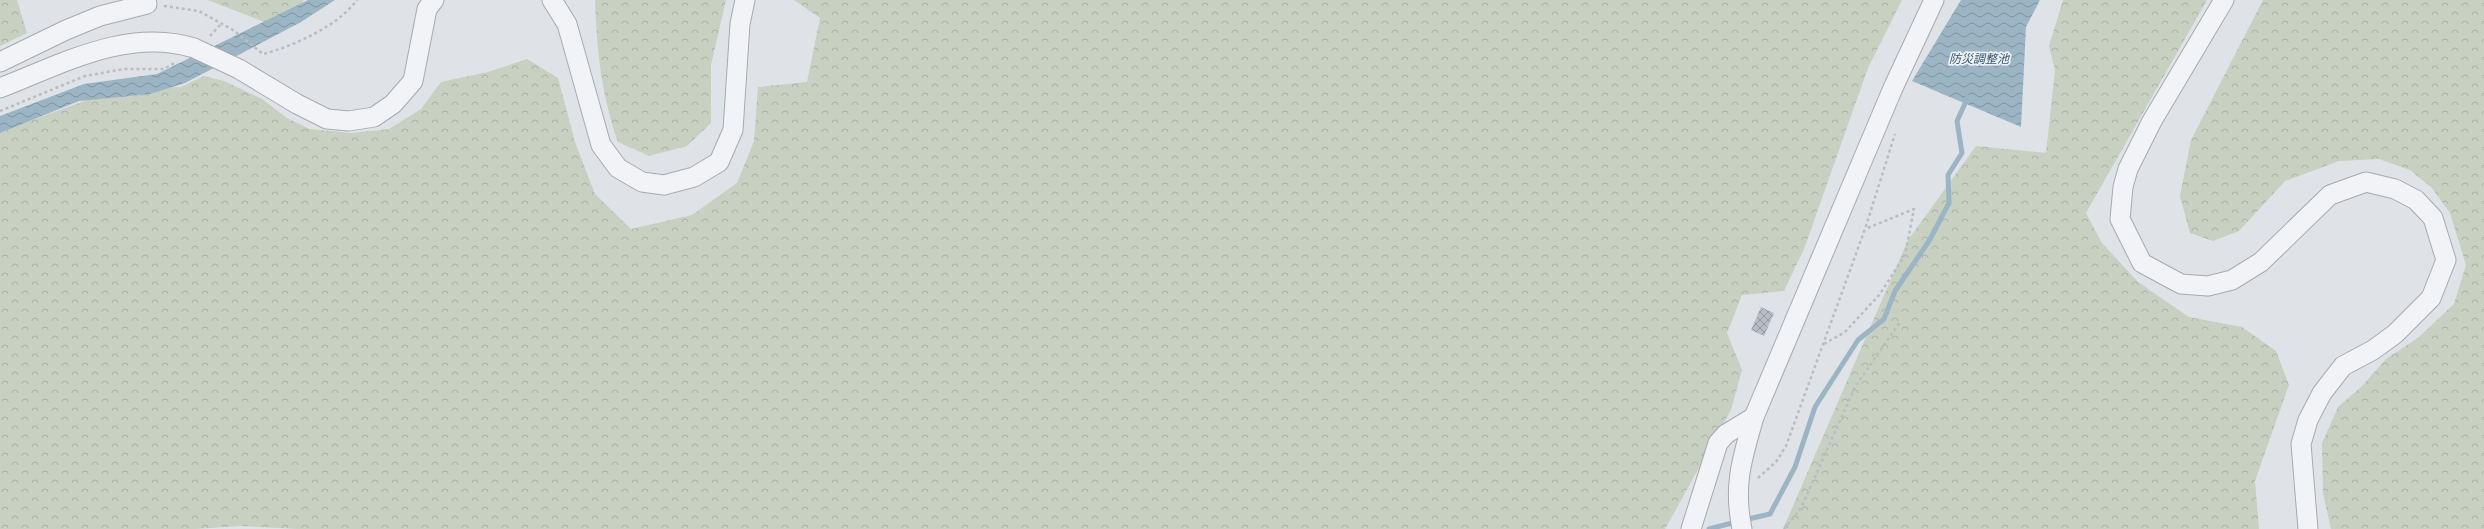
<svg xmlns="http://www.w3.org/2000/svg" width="2484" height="529" font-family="Arial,'Noto Sans JP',sans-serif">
<defs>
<pattern id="forest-crowns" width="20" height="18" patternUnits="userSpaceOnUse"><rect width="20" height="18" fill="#c7d0c1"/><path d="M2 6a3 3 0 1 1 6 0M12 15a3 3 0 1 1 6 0" fill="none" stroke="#abb3a7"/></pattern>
<pattern id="water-waves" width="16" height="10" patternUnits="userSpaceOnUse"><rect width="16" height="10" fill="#9cb5c5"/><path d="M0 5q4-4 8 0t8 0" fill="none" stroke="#7f94a1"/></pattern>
<pattern id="building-cross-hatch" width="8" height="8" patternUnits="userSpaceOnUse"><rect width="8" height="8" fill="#b7bdc3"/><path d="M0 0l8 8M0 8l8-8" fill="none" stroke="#959aa0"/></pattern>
</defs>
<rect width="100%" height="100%" fill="#dfe3e7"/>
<!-- forest -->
<g fill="url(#forest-crowns)">
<polygon points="0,0 17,0 27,33 0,46"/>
<polygon points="208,0 304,0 282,29"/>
<path d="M595,0H726L711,65V123L687,146L649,156L618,142C601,93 597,51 595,0Z"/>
<polygon points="794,0 1902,0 1868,68 1804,249 1784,291 1742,295 1727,333 1742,370 1731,410 1665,529 298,529 241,526 195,529 0,529 0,132 114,90 181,87 204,76 224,81 262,99 287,118 310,129 351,133 389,129 421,109 441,82 488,72 527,59 558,78 575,142 595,194 631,229 692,215 737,183 754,141 758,87 807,82 820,18"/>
<polygon points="2063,0 2207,0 2086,213 2102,243 2138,282 2189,317 2242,327 2276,351 2289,385 2255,481 2259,529 1783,529 1908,240 1976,146 2046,153 2055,70 2049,46"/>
<polygon points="2263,0 2484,0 2484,529 2331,529 2323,493 2322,443 2338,407 2361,387 2386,359 2419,337 2454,304 2466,265 2450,213 2432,188 2410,170 2379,159 2339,161 2285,181 2239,231 2213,241 2190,233 2180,196 2191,140"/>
</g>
<!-- water -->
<g fill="url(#water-waves)">
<polygon points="308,0 335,0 301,22 185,83 150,94 79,101 0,133 0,116 84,84 157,74"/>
<polygon points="1961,0 2040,0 2026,27 2021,127 1912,81"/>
</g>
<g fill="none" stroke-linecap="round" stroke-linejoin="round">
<!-- stream -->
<g stroke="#9cb5c5" stroke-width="5">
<polyline points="1744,520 1770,514 1795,467 1815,407 1858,340 1884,319 1895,291 1929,241 1949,203 1948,175 1962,153 1957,121 1968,97"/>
<polyline points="1709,529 1736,522"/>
</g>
</g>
<!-- building -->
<polygon fill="url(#building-cross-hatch)" points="1761,307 1774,313 1764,336 1751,330"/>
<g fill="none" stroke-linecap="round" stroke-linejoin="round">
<defs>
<g id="minor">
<polyline points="552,0 567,24 601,145 618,168 642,182 664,185 694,177 719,162 733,130 740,24 745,0"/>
<polyline points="2224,0 2152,121 2128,169 2123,187 2120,219 2142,263 2181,284 2208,286 2232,280 2261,262 2330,195 2366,182 2395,189 2416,200 2433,218 2446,260 2431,298 2395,334 2373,350 2343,366 2322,393 2308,420 2301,444 2308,529"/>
<polyline points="0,62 66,30 100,16 147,4 145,0"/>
<polyline points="239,69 297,104 327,119 349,121 374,117 393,104 413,81 427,9 434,0"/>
<path d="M0,88C60,65 128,27 194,48"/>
<polyline points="1691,529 1718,443 1726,434 1754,417"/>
<path d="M1742,529C1733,485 1742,459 1754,417L1893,88L1934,0"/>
</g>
</defs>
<!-- minor casing -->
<use href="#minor" stroke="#a5abb1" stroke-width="21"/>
<!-- path -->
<g stroke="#b9bdc2" stroke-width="2.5" stroke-dasharray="3 3" stroke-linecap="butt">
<path d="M164,6L199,11L233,30L263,54C294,46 338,26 357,0"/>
<polyline points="210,36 222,23"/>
<polyline points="0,111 85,76 124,69 164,69 176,62"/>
<polyline points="1824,344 1845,332 1880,294 1905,255 1914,209 1865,229"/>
<polyline points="1758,478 1776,462 1786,446 1865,229 1895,134"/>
<polyline points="1784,529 1801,508 1855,387 1900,322"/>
</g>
<!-- minor -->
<use href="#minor" stroke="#f1f3f6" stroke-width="19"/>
<defs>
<polyline id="minor-bridge" points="194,48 239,69"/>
</defs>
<!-- minor-bridge casing -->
<use href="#minor-bridge" stroke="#a5abb1" stroke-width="21" stroke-linecap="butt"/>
<!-- minor-bridge -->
<use href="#minor-bridge" stroke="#f1f3f6" stroke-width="19"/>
</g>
<g text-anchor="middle" stroke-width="3.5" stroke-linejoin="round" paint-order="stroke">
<!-- water labels -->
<g font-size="12" font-style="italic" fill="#36566e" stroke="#eef2f5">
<text x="1979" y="63">防災調整池</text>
</g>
</g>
</svg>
